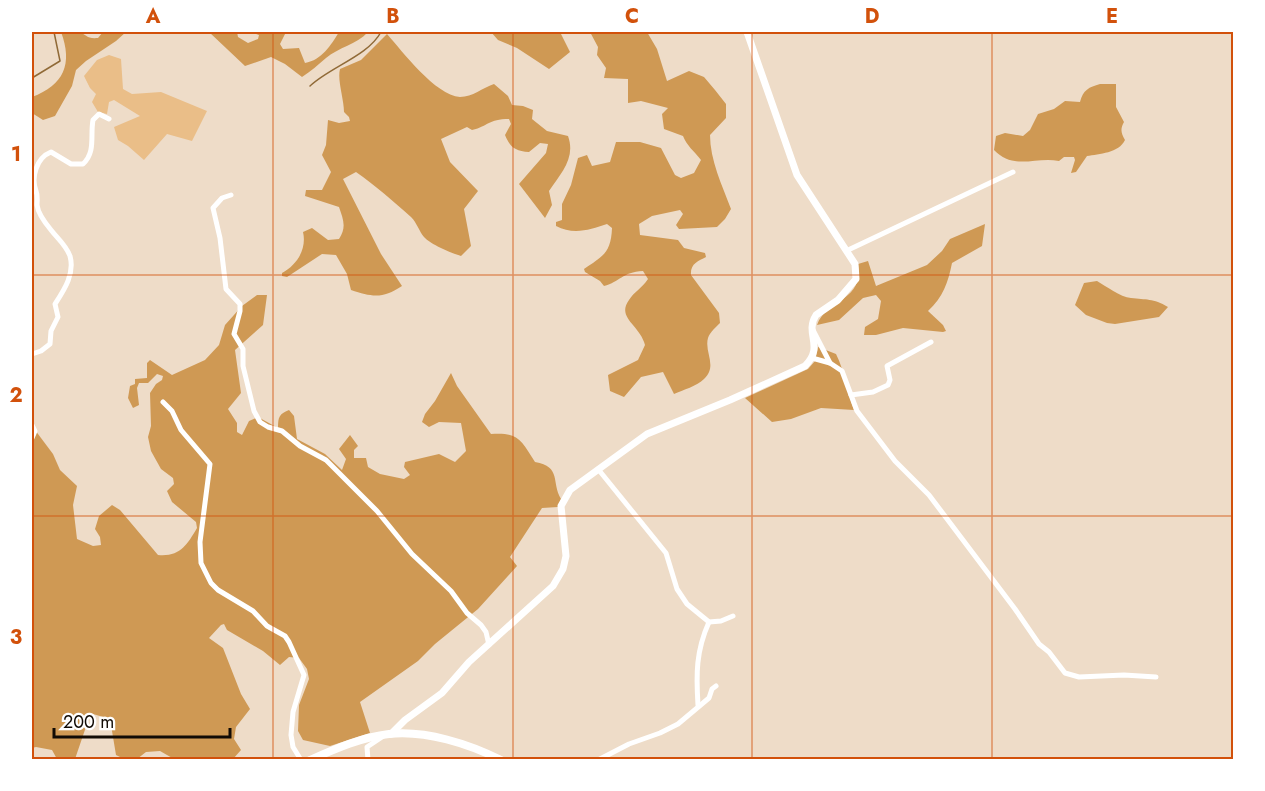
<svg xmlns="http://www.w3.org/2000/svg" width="1265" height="791" font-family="Jost,sans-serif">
<rect width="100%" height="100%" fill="#eedcc8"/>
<!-- green -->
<polygon fill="#eabe88" points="109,55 121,59 123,89 132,94 161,92 207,111 192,141 167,134 144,160 128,146 118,140 114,127 140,116 114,100 109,102 107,114 98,112 92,102 96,94 90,88 84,76 97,60"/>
<!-- forest -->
<g fill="#cf9954">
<path d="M61,32C65,32 73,30 78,32C88,35 86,39 98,38L103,32H126L116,41L86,61L76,70L72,86L55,116L43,120L32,113V97C64,85 73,64 61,32Z"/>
<path d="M209,32H237L238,37L248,43L258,39L259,35L251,32H286L280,44L283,49L299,48L305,63C322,60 331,45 339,32H368C356,45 339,47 326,58C318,65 311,71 302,77L285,64L271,57L245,66Z"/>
<polygon points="491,32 560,32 570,52 549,69 517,48 498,40"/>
<path d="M590,32H647L657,49L667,81L689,71L704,77L715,90L726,104V118L710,135C710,160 722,185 731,209L725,219L717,227L679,229L676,225L683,214L680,210L652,216L639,224L640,235L678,240L684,248L705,253L706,257C698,261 690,264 691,275L719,313L720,323C716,327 710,332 708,338C704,352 718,366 704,379C697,386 683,390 674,394L663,372L641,377L624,397L610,391L608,375L638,360L645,345C640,325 616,318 629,300C634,292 642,288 648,279L643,271C622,272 620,282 604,286L600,281L585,272L584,269C603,256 611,253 612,228L607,224C590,230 573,235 556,226V222L562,220V204L571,185L578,158L587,155L592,166L610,162L616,142H640L661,148L675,175L681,178L694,173L701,160C694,151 687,146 683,136L664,129L662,114L668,108L641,101L628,103V79L604,78L606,68L597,55L598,47Z"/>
<path d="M387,34C403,52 435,95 460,97C473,97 482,88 494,84L508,96L512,105L523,106L533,110L532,119L547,131L568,136C576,158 561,173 549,191L552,205L545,218L519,184L546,153L548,144L540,143L529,152C515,151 510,147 505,135L511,124L509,119C488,119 489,126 472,130L467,127L441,139L450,162L478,191L464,209L471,246L461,256C451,253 430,244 424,237C419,231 417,223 411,217C393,201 376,186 356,172L343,179L381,254L402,286C383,299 372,297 351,290L347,274L336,255L322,254L287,277L282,276V273C297,265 307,249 303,232L312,228L328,240L339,239C347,227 343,219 339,207L305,196L306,190H322L331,172L322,155L326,145L328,120L339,123L350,121L349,117L344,112C344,99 337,80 340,69L361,60Z"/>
<path d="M1100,84H1116V107L1124,122C1120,129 1121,133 1125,140C1119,153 1099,154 1087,156L1076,172L1071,173L1075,160L1074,157H1064L1059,161C1036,156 1014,171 994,150L996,136L1005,133L1023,136L1030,130L1038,114L1054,109L1065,101L1080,102C1083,90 1089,87 1100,84Z"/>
<path d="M985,224L982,246L952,263C948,283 943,297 928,311L943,325L946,331L943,332L903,328L876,335H864L865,327L878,319L881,301L876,295L863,298L839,320L817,325C827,298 864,302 858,264L868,261L876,286L927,265L942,251L950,239Z"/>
<path d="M1097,281C1106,286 1120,297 1131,298C1146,300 1153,298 1168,307L1159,317L1115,324L1107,323L1086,315L1075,305L1084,283Z"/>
<path d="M257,295H267L263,325L235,350L241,393L228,409L237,423V432L242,435L249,421L258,417L278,428C278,417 279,414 289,410L294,416L297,439L325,454L342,470L346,459L339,449L350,435L358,446L354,450V458H366L368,467L380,474L404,479L410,475L404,467L405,462L439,454L455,462L466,451L461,423L439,422L429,427L422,422L425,414L435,401L451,373L457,386L491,434C518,432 521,440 535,462C562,467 551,482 561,499L558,507L542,508L510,557L517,566L478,609L435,644L418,661L360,702L370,733L330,746L303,740L298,731L299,705L309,679L307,669L299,658L289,657L280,665L263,651L227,630L224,624L221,625L209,638L223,648L241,694L250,709L236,727L234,739L241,750L233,759H174L160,751L146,752L137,759H124L116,755L110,719L93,714L89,718L75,759H57L52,750L36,747L32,748V426L53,454L60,470L77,486L73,505L77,539L93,546L101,545L100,537L95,529L99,516L112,505L120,510L158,555C180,557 187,545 197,528L196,522L172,502L167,491L174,484L173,478L161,469L151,451L148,437L151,426L150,393L156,384L162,380L163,376L157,374L148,383H139L137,388L139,405L133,408L128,398L130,386L135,384V379L147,378V363L150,360L172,375L205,360L219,345L225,325L242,306Z"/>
<path d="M818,347L836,354C845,372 847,391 854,410L821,408L791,419L772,422L745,398L808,369L815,361Z"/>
</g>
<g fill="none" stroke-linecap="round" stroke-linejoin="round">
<!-- stream -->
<g stroke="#906a37" stroke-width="1.5">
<polyline points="32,78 60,61 54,32"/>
<path d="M310,86C330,67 368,56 381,32"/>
</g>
<!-- minor -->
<g stroke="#fff" stroke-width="5">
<polyline points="231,195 222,198 213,208 220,238 226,289 240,304 240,311 234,334 243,349 243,366 254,411 260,422 268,427 282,431 300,446 326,460 377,511 412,554 451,591 467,613 481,625 486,632 489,645"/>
<polyline points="846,251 1013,172"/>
<polyline points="813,330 830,363"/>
<path d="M32,354L41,351L50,344L51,331L58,317L55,304C64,290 75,274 70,256C66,245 58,239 51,230C46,224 38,213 37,205C37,201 38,196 36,191C31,178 36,158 51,152L71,164H83C96,152 90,136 93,120L99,114L109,119"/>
<polyline points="812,358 830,363 842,371 857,411 895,461 929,495 1015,609 1039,644 1049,652 1065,673 1079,677 1124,675 1156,677"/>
<polyline points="851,395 873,392 888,385 890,380 887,366 931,342"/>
<polyline points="163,402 172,411 181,430 210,464 200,542 201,563 211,583 218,590 253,611 267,626 285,636 289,642 304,675 293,712 291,735 293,747 301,760"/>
<polyline points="32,425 35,431 32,438"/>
<polyline points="598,469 666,553 677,589 687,604 709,622 721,621 733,616"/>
<path d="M698,705C696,674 696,651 709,622"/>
<polyline points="368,760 367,747 385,735"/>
<polyline points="598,760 629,744 660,733 678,724 709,698 712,689 716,686"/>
</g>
<!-- tertiary -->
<path stroke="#fff" stroke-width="7" d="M391,734L405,720L442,693L469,662L553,586L563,569L566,556L561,506L570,490L647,434L730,400L805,366C825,346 804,334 816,315L838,300L856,279L855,264L797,175L747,32"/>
<!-- secondary -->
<path stroke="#fff" stroke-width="8" d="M310,760C335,749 362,737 389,734C426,730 469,744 501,760"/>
</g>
<!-- grid -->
<path fill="none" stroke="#d2510b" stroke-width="1.5" stroke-opacity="0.55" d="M273,32V760M513,32V760M752,32V760M992,32V760M32,275H1234M32,516H1234"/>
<!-- border -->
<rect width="1265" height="791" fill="none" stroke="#ffffff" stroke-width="66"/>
<!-- scale -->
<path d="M54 728v9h176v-9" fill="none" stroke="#110b05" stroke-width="3"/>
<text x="63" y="728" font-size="18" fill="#110b05" stroke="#ffffff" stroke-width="4.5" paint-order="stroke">200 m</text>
<rect x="33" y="33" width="1199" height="725" fill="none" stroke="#d2510b" stroke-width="2"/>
<g font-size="20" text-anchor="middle" font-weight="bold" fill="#d2510b">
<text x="153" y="23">A</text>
<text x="393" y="23">B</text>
<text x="632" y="23">C</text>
<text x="872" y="23">D</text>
<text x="1112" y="23">E</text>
<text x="16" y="161">1</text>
<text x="16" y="402">2</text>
<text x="16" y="644">3</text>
</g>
</svg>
